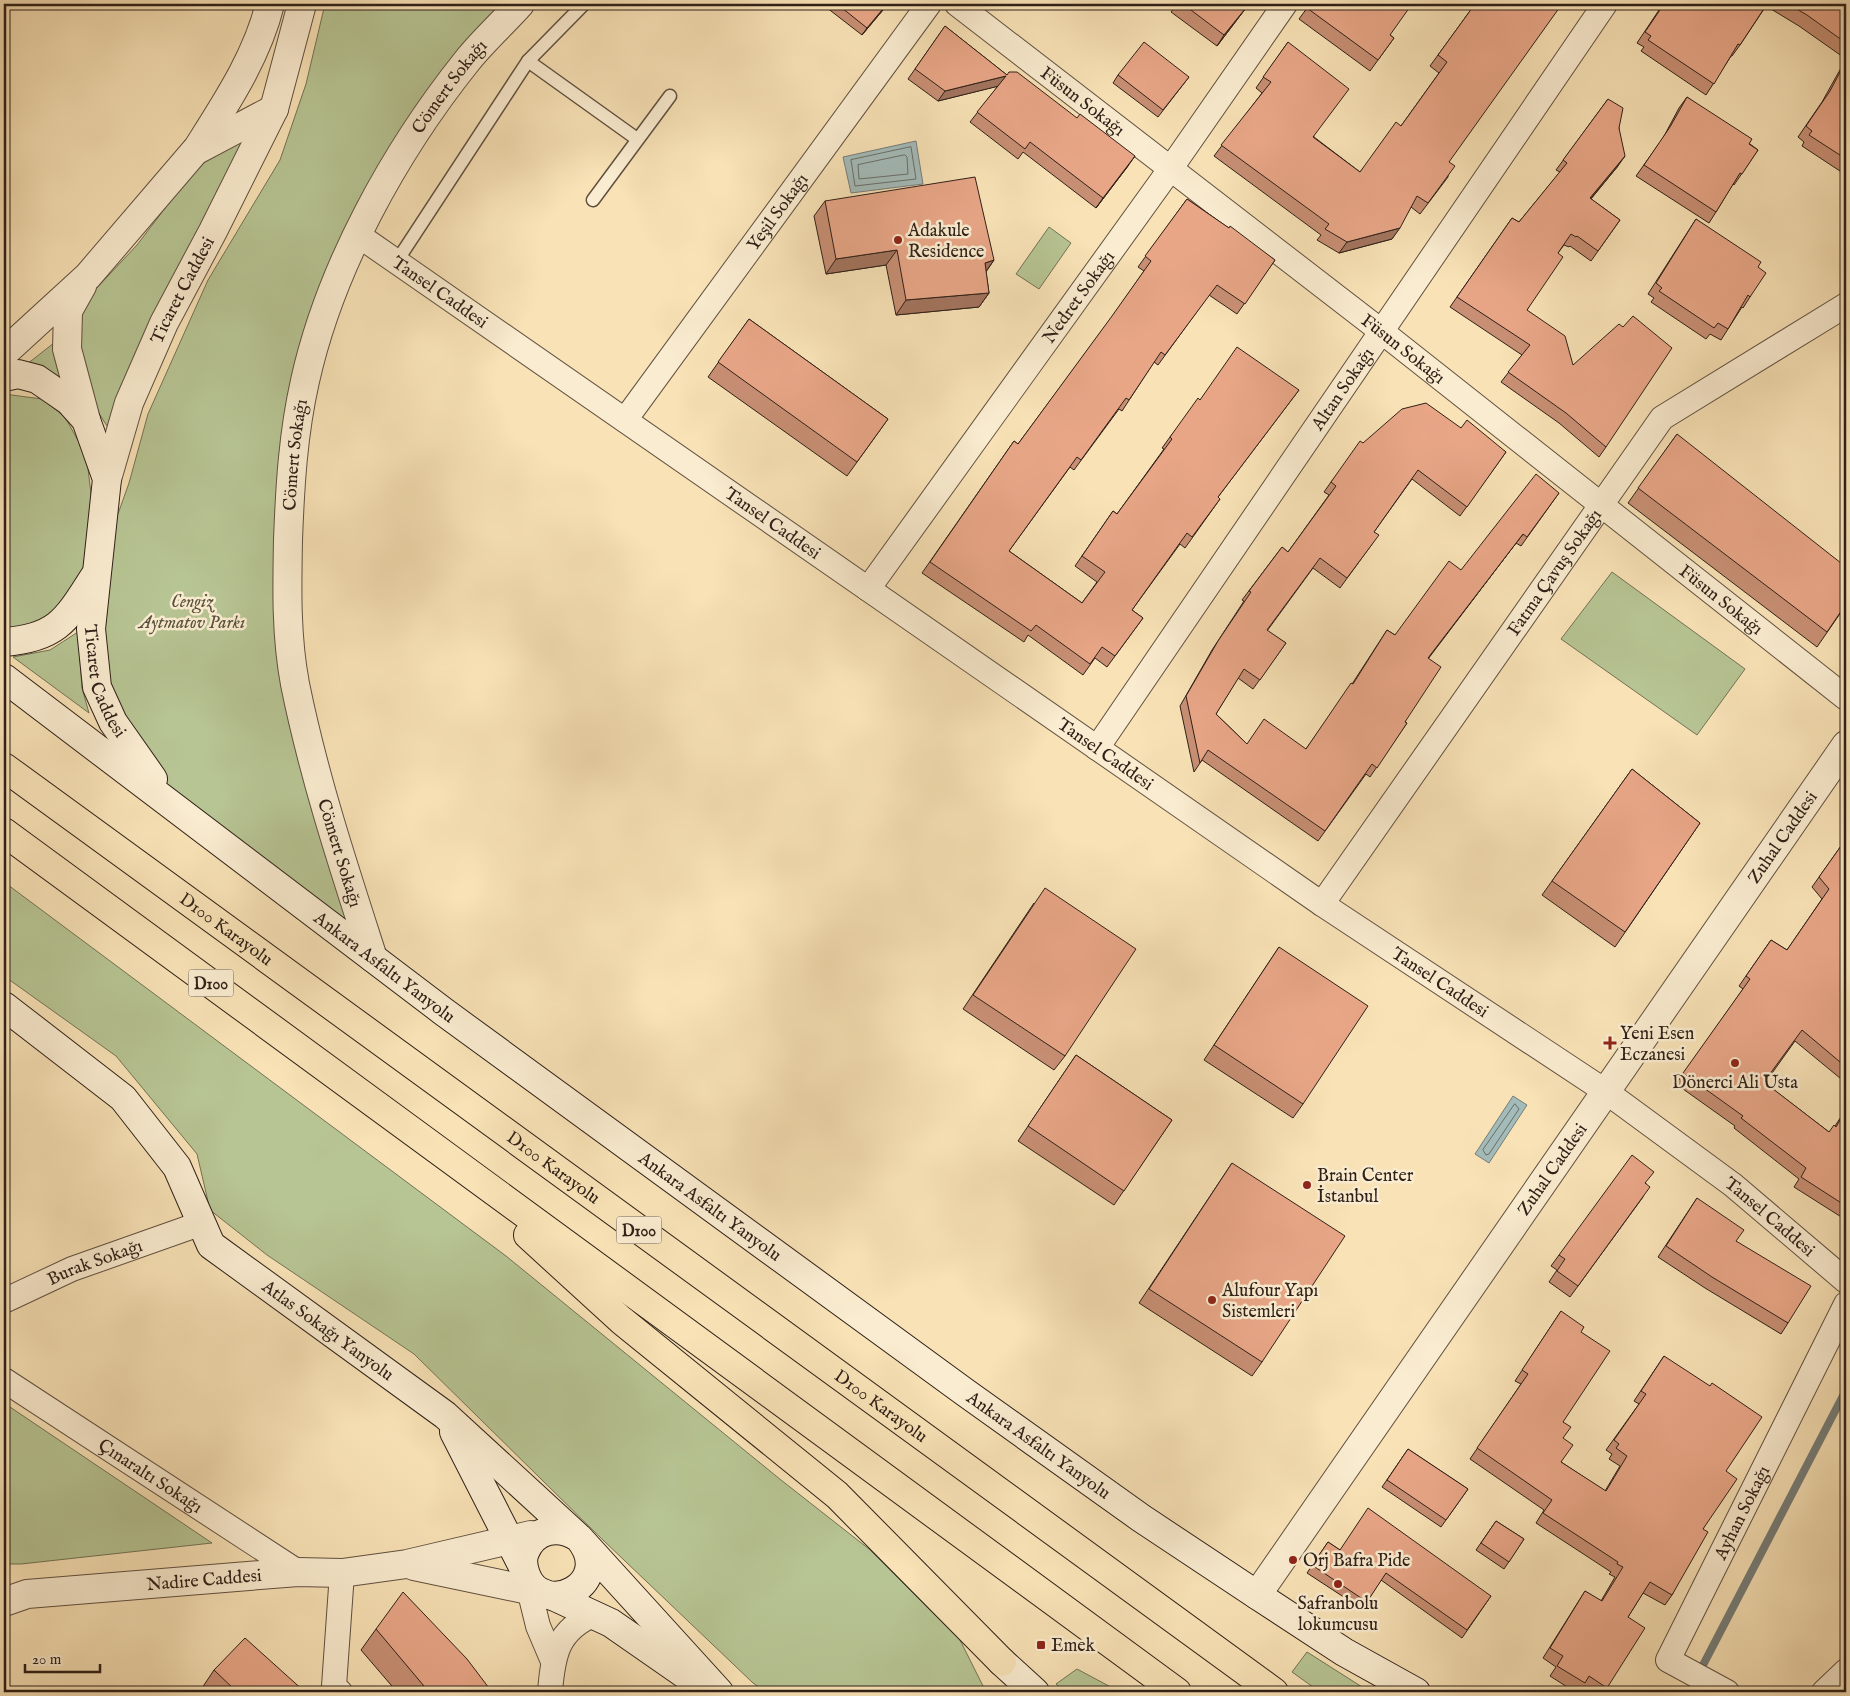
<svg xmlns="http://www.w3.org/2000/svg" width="1850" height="1696" font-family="'IM FELL English',serif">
<rect width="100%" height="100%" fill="#f8e2b6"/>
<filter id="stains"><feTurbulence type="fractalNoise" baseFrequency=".004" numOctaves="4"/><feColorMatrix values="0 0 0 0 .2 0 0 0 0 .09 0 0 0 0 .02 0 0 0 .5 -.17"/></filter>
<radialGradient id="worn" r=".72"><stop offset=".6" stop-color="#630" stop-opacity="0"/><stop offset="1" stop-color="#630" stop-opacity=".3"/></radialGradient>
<!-- green -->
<g fill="#b7c493" stroke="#737256">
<polygon points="325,4 520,4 393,166 309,363 289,644 373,958 173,807 101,684 98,570 129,483 148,414 208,280 280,160 306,84"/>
<polygon points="251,128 206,219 161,299 138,348 109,429 96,409 77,338 81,315 92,293 137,245 204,157"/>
<polygon points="1049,227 1071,243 1039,289 1016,274"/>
<polygon points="59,339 67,387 22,368"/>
<polygon points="4,394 42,399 65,417 81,446 88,469 92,502 85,565 64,604 46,623 4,633"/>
<polygon points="1612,572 1745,669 1697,735 1561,639"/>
<polygon points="78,632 82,688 89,713 13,657 50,650"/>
<polygon points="4,882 506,1256 781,1480 869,1549 960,1640 986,1692 766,1692 753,1683 604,1541 414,1354 267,1255 210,1210 197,1154 116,1056 4,976"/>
<polygon points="4,1403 212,1543 21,1564 4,1564"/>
<polygon points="1307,1652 1370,1692 1320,1692 1292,1672"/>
<polygon points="1077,1669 1120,1692 1065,1692 1056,1684"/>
</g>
<!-- water -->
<g fill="#a3bbb9" stroke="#757d79">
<polygon points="916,141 923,184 851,193 843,157"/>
<polygon points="1513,1096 1527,1105 1489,1163 1475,1154"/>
</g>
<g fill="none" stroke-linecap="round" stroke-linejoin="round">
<!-- shore -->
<g stroke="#696e68" stroke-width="1">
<polygon points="911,147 916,179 855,186 851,160"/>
<polygon points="905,155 907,157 908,174 859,179 858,165"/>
<polygon points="1515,1104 1519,1109 1489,1154 1486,1155 1483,1150"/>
</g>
<!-- stream -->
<polyline stroke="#757d79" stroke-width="8" points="1689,1692 1846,1390"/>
<defs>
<g id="service">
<polyline points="528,61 637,139"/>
<polyline points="593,200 670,96"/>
<polyline points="397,261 528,61 584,4"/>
</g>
<g id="minor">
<path id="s1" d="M957,4L1381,331L1846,698"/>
<path id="s2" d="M358,235L1322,904L1605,1091L1733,1185L1846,1281"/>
<path id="s3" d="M625,420L929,4"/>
<path id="s4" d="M868,589L1171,168L1285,4"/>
<path id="s5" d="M1097,748L1605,4"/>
<path id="s6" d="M1322,904L1662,418L1846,305"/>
<path id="s7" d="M4,1301L72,1269L188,1228"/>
<path id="s8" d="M4,1380L298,1572"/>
<polyline points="525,1573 538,1626 552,1659"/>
<polyline points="340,1692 334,1686 342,1573"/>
<path d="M550,1692C553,1655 557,1630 595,1614"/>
<path id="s9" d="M1727,1692L1668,1660L1846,1304"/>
<polyline points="1824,1692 1846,1671"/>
</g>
<g id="tertiary">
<path d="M197,149C226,103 257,57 270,4"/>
<polyline points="82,286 68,311 67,349 86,420"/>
<polyline points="4,353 88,276 195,151 274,109"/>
<path id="s10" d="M107,479L129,403L164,323L213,231L274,109L302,4"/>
<path id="s11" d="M373,958C344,868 314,778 295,684C286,636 287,589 288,540C290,486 293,434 305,381C330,268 395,151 467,61C483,41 503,23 520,4"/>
<polyline points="414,1566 543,1593"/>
<path id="s12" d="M1257,1595L1846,745"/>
<path id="s13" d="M4,1602L27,1594L298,1572L342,1573L407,1564L531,1535"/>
</g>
<g id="secondary">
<path id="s14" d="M4,377L18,374L37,379L69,401L86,420L107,479L91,629L97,687L113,722L153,779"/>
<path d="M4,642C58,638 67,619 94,577"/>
<path id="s15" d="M4,678L444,1012L966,1393L1141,1518L1257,1595L1344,1652L1416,1692"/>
<path id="s16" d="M4,1006L123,1098L177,1167L211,1245L445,1415L579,1538C617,1584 543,1620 526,1575C523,1567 522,1559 525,1552C535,1528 559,1525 579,1538L719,1692"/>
<polyline points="454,1432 523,1567"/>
<polyline points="553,1596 611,1623 693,1680"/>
<polyline points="1002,1662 1035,1692"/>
</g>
<g id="trunk">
<path id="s17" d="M4,767L1274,1692"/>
<polyline points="4,832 1177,1692"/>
<polyline points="528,1235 621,1320 837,1495 1002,1662"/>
</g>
</defs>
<!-- service casing -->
<use href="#service" stroke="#615040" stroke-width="15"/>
<!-- minor casing -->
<use href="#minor" stroke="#615040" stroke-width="26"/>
<!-- tertiary casing -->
<use href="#tertiary" stroke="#615040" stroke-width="30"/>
<!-- secondary casing -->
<use href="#secondary" stroke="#2f2018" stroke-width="30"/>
<!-- trunk casing -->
<use href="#trunk" stroke="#2f2018" stroke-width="30"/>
<!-- service -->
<use href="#service" stroke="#faecd0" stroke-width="12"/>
<!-- minor -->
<use href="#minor" stroke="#faecd0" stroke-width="24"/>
<!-- tertiary -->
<use href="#tertiary" stroke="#faecd0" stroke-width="28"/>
<!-- secondary -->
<use href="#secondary" stroke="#faecd0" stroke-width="28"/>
<!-- trunk -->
<use href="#trunk" stroke="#f8e2b6" stroke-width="28"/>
</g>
<!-- wall -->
<g fill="#c88f74" stroke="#2f2018">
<polygon points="822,4 888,4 862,35"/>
<polygon points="1177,4 1249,4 1217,46 1171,12"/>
<polygon points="1310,4 1390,35 1394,38 1370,71 1299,19"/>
<polygon points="1475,4 1449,162 1448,177 1420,214 1411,207 1392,239 1339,253 1317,240 1321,235 1214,156 1262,93 1256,88 1288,42 1314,137 1360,172 1401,126 1439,73 1430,66"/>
<polygon points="1663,4 1846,4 1846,175 1802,146 1804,142 1798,137 1822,102 1846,59 1799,26 1766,6 1740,45 1732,56 1731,56 1706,95 1641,51 1644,47 1637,43"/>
<polygon points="945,26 1007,75 1128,166 1096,208 1023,152 1018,159 970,122 998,86 938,101 908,79"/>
<polygon points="1118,75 1189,77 1158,117 1113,83"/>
<polygon points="1687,97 1758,150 1734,185 1733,184 1716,212 1709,223 1636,176 1663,138 1679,108"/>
<polygon points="1608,99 1619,128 1618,166 1591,199 1620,220 1591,261 1570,246 1569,247 1564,245 1558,253 1527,310 1573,365 1606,447 1599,457 1559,423 1501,382 1522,355 1450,307 1512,218 1519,222 1560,172 1556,170"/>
<polygon points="1187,199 1275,260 1237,314 1209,295 1158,365 1154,362 1122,411 1119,409 1074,470 1070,467 1009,551 1082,603 1097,582 1075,566 1113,511 1117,514 1164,449 1162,448 1170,437 1200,400 1299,390 1218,497 1220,499 1185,548 1180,544 1132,610 1143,618 1107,667 1095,658 1083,675 1028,635 1024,642 922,573 1014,441 1018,444 1112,317 1144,271 1138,267"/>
<polygon points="825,201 994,260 986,272 989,293 979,307 896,315 886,265 826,274 814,216"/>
<polygon points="1696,219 1758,267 1750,297 1743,308 1742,307 1721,340 1710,334 1706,339 1651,302 1654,298 1648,294"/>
<polygon points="749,319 888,419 847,476 708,377"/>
<polygon points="1461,428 1506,452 1460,516 1412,479 1374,532 1372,544 1340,588 1313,568 1267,631 1286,643 1253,689 1238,678 1216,714 1247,744 1306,749 1352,684 1387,630 1395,635 1461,570 1559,493 1521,546 1516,543 1428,658 1405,722 1407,723 1370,777 1366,774 1318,841 1202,760 1194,772 1180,706 1212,650 1244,601 1242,600 1282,547 1288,552 1329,495 1324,492 1331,482 1363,443"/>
<polygon points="1677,434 1846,605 1817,647 1628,503"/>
<polygon points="1632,769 1700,823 1615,947 1542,895"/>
<polygon points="1841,846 1840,989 1846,994 1846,1083 1795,1041 1765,1083 1829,1132 1835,1126 1846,1109 1846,1220 1794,1187 1799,1179 1734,1128 1735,1126 1676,1084 1743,989 1739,986 1771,940 1787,950 1822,899 1812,887"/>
<polygon points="1034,903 1065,1056 1054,1070 963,1009"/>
<polygon points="1279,947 1303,1104 1293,1118 1204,1060"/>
<polygon points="1076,1055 1172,1120 1114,1205 1018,1141"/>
<polygon points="1232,1163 1262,1362 1252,1376 1139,1303"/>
<polygon points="1646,1183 1643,1197 1570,1297 1549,1282 1557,1270 1551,1266 1559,1255"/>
<polygon points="1697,1198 1736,1241 1788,1323 1781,1334 1705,1288 1658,1257"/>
<polygon points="1561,1311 1581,1332 1563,1422 1563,1438 1561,1462 1605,1491 1620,1466 1609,1459 1612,1454 1606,1450 1639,1404 1634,1401 1664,1356 1726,1471 1703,1529 1672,1595 1665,1605 1643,1593 1628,1617 1607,1688 1604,1692 1591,1692 1582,1687 1578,1692 1575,1692 1550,1676 1556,1667 1543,1658 1585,1591 1601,1601 1615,1577 1609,1574 1611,1572 1536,1523 1544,1510 1470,1459 1521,1384 1515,1381"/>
<polygon points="1408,1449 1468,1489 1441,1527 1382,1487"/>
<polygon points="1496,1521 1524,1539 1504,1569 1476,1550"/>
<polygon points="1328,1542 1340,1550 1491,1596 1462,1638 1381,1580 1362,1609 1307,1573"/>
<polygon points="376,1629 492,1692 397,1692 361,1650"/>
<polygon points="214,1670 305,1692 201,1692 200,1691"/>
</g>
<!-- shaded-wall -->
<g fill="#a2745e" stroke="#2f2018">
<polygon points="887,4 888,4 862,35 867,28"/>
<polygon points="1249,4 1217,46 1224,35"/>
<polygon points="1006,76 999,86 938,101 945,91"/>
<polygon points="1135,156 1128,166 1096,208 1103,198"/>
<polygon points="1625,156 1618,166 1583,208 1590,198"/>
<polygon points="1400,228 1392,239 1339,253 1347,242"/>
<polygon points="897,250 886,265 826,274 836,259"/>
<polygon points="994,260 984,274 985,263"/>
<polygon points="989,293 979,307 896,315 906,300"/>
<polygon points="1523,534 1516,543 1422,667 1428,658"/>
</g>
<!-- building -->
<g fill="#e8a687" stroke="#2f2018">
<polygon points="837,4 887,4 867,28"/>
<polygon points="1183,4 1249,4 1224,35"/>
<polygon points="1310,4 1412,4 1390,35 1394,38 1378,60 1307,8"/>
<polygon points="1475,4 1562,4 1449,162 1455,166 1428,203 1417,196 1400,228 1347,242 1325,229 1329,224 1221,145 1271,82 1263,77 1288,42 1349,89 1313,137 1360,172 1396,122 1401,126 1447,62 1438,55"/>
<polygon points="1664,4 1767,4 1740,45 1738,44 1714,84 1648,40 1651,36 1645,32"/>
<polygon points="1788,4 1846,4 1846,43 1807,15"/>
<polygon points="945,26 1007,75 1009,72 1017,72 1077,118 1080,114 1135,156 1103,198 1030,142 1025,149 977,112 1006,76 945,91 915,69"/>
<polygon points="1144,42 1189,77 1163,110 1118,75"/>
<polygon points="1846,61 1846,159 1809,135 1812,131 1806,126 1830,91"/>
<polygon points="1687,97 1752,139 1749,144 1758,150 1742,174 1740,173 1716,212 1644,165 1670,127"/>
<polygon points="1608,99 1623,108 1619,128 1625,156 1590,198 1620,220 1598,251 1577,236 1576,237 1571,234 1558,253 1563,257 1527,310 1565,336 1573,365 1619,324 1623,327 1633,316 1672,348 1606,447 1566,413 1508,372 1530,345 1457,297 1512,218 1519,222 1567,163 1563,160"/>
<polygon points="975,177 994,260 985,263 989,293 906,300 897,250 836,259 825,201"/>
<polygon points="1187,199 1229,228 1230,226 1275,260 1245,304 1217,285 1165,355 1161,352 1129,400 1126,398 1081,460 1077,457 1009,551 1082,603 1105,572 1082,556 1113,511 1117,514 1172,439 1170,437 1198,398 1200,400 1237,347 1299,390 1218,497 1220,499 1192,537 1187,533 1132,610 1143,618 1115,656 1102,647 1090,664 1036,625 1031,631 930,562 1014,441 1018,444 1112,316 1151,261 1145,256"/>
<polygon points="1696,219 1761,262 1758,267 1766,273 1750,297 1748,295 1728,329 1718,323 1714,328 1659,291 1662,288 1656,283"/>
<polygon points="749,319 888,419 857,462 718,362"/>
<polygon points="1426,403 1461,428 1467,420 1506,452 1467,507 1418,470 1374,532 1379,535 1347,578 1320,558 1267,630 1286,643 1260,680 1244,669 1216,714 1247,744 1264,719 1306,749 1351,683 1353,684 1387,630 1395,635 1449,561 1461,570 1536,474 1559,493 1527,537 1523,534 1428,658 1441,667 1405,722 1407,723 1377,768 1372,764 1325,831 1208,750 1200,763 1186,696 1218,641 1251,592 1249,591 1282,547 1288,552 1336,486 1331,482 1360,441 1363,443 1402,409"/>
<polygon points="1677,434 1846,567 1846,604 1827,632 1638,488"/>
<polygon points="1632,769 1700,823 1625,932 1552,881"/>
<polygon points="1841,846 1846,848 1846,980 1840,989 1846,994 1846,1067 1802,1030 1764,1082 1829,1132 1834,1125 1836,1127 1846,1110 1846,1206 1801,1177 1806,1168 1741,1118 1743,1116 1683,1073 1750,979 1746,976 1771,940 1787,950 1829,889 1819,877"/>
<polygon points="1045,888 1136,949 1065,1056 973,995"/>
<polygon points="1279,947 1368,1006 1303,1104 1214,1045"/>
<polygon points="1076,1055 1172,1120 1124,1191 1028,1126"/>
<polygon points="1632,1155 1654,1172 1645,1183 1650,1187 1578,1286 1557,1271 1565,1259 1559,1255"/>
<polygon points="1232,1163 1345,1236 1262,1362 1149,1289"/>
<polygon points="1697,1198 1744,1230 1736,1241 1811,1286 1788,1323 1712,1277 1666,1246"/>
<polygon points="1561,1311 1584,1327 1581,1332 1610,1351 1563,1422 1571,1427 1563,1438 1573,1445 1561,1462 1606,1491 1627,1456 1616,1448 1619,1444 1614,1440 1646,1394 1641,1391 1664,1356 1710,1386 1712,1383 1762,1417 1726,1471 1737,1479 1703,1529 1708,1532 1672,1595 1650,1582 1628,1617 1645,1628 1607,1688 1589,1676 1585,1683 1557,1666 1563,1656 1550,1648 1585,1591 1602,1601 1623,1567 1617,1564 1618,1562 1543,1513 1552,1500 1477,1448 1528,1374 1522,1370"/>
<polygon points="1408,1449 1468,1489 1446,1520 1387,1480"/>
<polygon points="1368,1508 1491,1596 1467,1630 1386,1573 1367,1602 1312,1565 1328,1542 1340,1550"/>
<polygon points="1496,1521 1524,1539 1509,1562 1481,1543"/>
<polygon points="403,1592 467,1659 492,1692 429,1692 376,1629"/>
<polygon points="245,1638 305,1692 237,1692 214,1670"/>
</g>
<!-- markers -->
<g fill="#8f2418" stroke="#faecd0" stroke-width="2">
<circle cx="898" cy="240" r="5"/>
<path d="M1607.5 1035.5h5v5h5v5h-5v5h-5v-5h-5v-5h5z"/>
<circle cx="1735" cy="1063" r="5"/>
<circle cx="1307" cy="1185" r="5"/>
<circle cx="1212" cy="1300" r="5"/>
<circle cx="1293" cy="1560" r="5"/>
<circle cx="1338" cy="1584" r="5"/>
<rect x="1036" y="1640" width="10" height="10" rx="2.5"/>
</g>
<g text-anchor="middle" stroke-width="5" stroke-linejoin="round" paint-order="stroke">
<!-- shield labels -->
<g fill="#faecd0" stroke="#6c5d4f" stroke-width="1">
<rect x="188.5" y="969.5" width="45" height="27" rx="4"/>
<rect x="616.5" y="1216.5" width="45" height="27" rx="4"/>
</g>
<g font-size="16" font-weight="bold" fill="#2f2018">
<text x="211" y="989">D100</text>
<text x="639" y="1236">D100</text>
</g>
<!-- street labels -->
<g font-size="18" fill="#2f2018" stroke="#faecd0">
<text dy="6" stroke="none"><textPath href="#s11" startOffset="920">Cömert Sokağı</textPath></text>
<text dy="6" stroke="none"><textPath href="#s1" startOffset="159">Füsun Sokağı</textPath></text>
<text dy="6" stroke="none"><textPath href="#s3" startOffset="258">Yeşil Sokağı</textPath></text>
<text dy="6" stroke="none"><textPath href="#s10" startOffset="204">Ticaret Caddesi</textPath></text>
<text dy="6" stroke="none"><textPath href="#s2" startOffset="100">Tansel Caddesi</textPath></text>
<text dy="6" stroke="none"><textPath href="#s4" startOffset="360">Nedret Sokağı</textPath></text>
<text dy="6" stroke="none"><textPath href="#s1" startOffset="564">Füsun Sokağı</textPath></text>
<text dy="6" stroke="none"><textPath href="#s5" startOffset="435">Altan Sokağı</textPath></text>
<text dy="6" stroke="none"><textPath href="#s11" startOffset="515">Cömert Sokağı</textPath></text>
<text dy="6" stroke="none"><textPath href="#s2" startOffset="505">Tansel Caddesi</textPath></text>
<text dy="6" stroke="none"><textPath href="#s6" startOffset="405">Fatma Çavuş Sokağı</textPath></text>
<text dy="6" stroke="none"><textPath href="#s1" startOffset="969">Füsun Sokağı</textPath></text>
<text dy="6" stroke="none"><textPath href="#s14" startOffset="366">Ticaret Caddesi</textPath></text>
<text dy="6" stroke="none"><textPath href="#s2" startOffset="910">Tansel Caddesi</textPath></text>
<text dy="6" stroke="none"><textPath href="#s12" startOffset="922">Zuhal Caddesi</textPath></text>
<text transform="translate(340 853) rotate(73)" y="6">Cömert Sokağı</text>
<text dy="6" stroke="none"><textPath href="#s17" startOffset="275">D100 Karayolu</textPath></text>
<text dy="6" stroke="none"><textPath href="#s15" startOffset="478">Ankara Asfaltı Yanyolu</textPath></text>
<text dy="6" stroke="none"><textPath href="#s2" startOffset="1315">Tansel Caddesi</textPath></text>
<text dy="6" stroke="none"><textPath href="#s17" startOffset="680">D100 Karayolu</textPath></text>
<text dy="6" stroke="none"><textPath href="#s12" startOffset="518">Zuhal Caddesi</textPath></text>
<text dy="6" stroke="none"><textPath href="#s15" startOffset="882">Ankara Asfaltı Yanyolu</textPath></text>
<text dy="6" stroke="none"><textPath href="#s2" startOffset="1720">Tansel Caddesi</textPath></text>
<text dy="6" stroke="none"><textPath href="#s7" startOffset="99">Burak Sokağı</textPath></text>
<text dy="6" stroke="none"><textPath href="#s16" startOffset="468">Atlas Sokağı Yanyolu</textPath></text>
<text dy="6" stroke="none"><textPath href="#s17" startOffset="1085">D100 Karayolu</textPath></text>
<text dy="6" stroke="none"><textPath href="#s15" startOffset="1288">Ankara Asfaltı Yanyolu</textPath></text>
<text dy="6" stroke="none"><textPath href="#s8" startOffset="175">Çınaraltı Sokağı</textPath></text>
<text dy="6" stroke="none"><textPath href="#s9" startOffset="232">Ayhan Sokağı</textPath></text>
<text dy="6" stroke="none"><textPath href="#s13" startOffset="202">Nadire Caddesi</textPath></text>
</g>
<!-- poi labels -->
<g font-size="18" fill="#2f2018" stroke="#faecd0" text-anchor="start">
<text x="908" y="236">Adakule<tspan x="908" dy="21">Residence</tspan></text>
<text x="1620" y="1039">Yeni Esen<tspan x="1620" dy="21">Eczanesi</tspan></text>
<text x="1735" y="1088" text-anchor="middle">Dönerci Ali Usta</text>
<text x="1317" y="1181">Brain Center<tspan x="1317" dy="21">İstanbul</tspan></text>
<text x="1222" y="1296">Alufour Yapı<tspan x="1222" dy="21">Sistemleri</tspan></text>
<text x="1303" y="1566">Orj Bafra Pide</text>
<text x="1338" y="1609" text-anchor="middle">Safranbolu<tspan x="1338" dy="21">lokumcusu</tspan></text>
<text x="1051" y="1651">Emek</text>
</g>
<!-- park labels -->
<g font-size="18" font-style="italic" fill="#58513d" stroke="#faecd0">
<text x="192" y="607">Cengiz<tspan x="192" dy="21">Aytmatov Parkı</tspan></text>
</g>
</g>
<!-- margin -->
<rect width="1850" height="1696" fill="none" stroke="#f8e2b6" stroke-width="20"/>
<rect x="5" y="5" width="1840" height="1686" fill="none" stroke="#2f2018" stroke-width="2.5"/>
<rect x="10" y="10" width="1830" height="1676" fill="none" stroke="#2f2018"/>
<!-- scale -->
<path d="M25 1664v8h75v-8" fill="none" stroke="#2f2018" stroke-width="2.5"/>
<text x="32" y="1664" font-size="15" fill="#2f2018" stroke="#faecd0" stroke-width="4" paint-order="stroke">20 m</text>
<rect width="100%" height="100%" filter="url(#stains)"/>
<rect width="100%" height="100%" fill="url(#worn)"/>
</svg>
